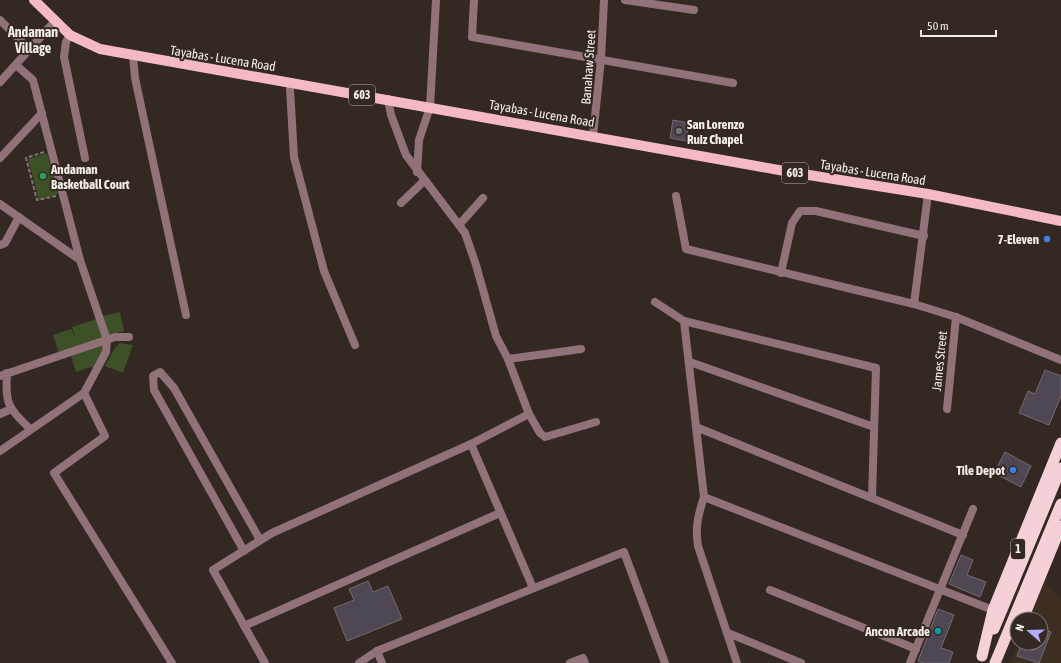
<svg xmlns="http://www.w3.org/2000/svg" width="1061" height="663" font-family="'Asap Condensed',sans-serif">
<rect width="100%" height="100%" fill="#332922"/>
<!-- built -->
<polygon fill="#3d2e22" points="1045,582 1061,600 1061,663 1010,663 1019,643 1041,643 1041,619 1029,619"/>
<!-- green -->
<g fill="#3d5027">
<polygon points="47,153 58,194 39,200 28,159"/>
<polygon points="120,312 124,331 107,335 102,316"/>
<polygon points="96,319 103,340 59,354 53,335 71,329 75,337 72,327"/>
<polygon points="105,341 104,352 95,368 91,367 76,372 71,356"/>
<polygon points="120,343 133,345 123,373 105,366 114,349"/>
</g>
<!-- building -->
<g fill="#4f4751" stroke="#736b75">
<polygon points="673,120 689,123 686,141 670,138"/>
<polygon points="1045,370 1061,376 1061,396 1049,425 1019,413 1028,391 1035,394"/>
<polygon points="1005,452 1031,466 1021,487 994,473"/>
<polygon points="961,555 973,560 967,575 986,582 980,597 949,584"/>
<polygon points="368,581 373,592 388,586 402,619 347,641 334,608 354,600 349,589"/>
<polygon points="938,609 954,615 941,648 953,652 949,663 924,663 918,661"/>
<polygon points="1041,628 1051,632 1039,663 1017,656 1022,643 1041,643"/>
</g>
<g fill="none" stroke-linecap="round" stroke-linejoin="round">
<!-- path -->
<polyline stroke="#7f7670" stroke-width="2" stroke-dasharray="4 2" stroke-linecap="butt" points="44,152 26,158 37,200 56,196"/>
<!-- minor -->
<g stroke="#907278" stroke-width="8">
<polyline points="474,0 472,37 733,83"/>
<polyline points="625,0 694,10"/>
<polyline points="0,20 30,50"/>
<polyline points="70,35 66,42 64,57 85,158"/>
<polyline points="133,56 135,78 186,315"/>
<polyline points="0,82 55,21"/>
<polyline points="291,82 290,89 294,157 324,271 355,345"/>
<polyline points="593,136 601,59 604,0"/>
<polyline points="0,158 42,113"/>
<polyline points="417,172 419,140 430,107 436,0"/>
<polyline points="676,196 686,249 914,304 956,317 1061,360"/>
<polyline points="401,203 424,181"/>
<polyline points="0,204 80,260"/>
<polyline points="459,225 483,198"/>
<polyline points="0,245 5,243 19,217"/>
<polyline points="781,273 792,223 800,211 816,211 924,236"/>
<polyline points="655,302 684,321 876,368 872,498"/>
<polyline points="914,304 928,194"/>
<path d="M684,321L704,497C698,515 695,528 698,546L737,663"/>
<polyline points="508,359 581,349"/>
<polyline points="690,362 874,427"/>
<path d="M7,373C5,405 8,407 30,429"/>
<polyline points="0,376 115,337 129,337"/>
<polyline points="84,393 105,436 54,473 172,663"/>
<polyline points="947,409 956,317"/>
<polyline points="0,414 11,409"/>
<polyline points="529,414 540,433 545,437 596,422"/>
<polyline points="696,427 963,535"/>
<polyline points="471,444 533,588"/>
<polyline points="0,451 84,393 106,352 107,340 80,260 33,80 16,65"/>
<polyline points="704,497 993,610"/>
<polyline points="244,551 154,390 153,376 160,372 174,388 260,540"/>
<polyline points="770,590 916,649"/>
<polyline points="244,626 500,513"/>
<polyline points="728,633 801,663"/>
<polyline points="377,651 382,663"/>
<polyline points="265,663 213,570 272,533 471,444 529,414 508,359 496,336 476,265 465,233 406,155 391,115 388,99"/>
<polyline points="359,663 377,651 624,552 665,663"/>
<polyline points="570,663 583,658 585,663"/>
<polyline points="910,663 973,509"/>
</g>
<!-- primary -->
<polyline stroke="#f5b8c5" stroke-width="10" points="34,0 70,35 100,49 790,172 928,194 1061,221"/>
<!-- trunk -->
<g stroke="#f6d0d7" stroke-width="11">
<polyline points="1023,619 1061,526"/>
<polyline points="994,629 1061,468"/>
<polyline points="982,656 993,610 1061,443"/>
<polyline points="995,663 1061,504"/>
</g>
</g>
<!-- markers -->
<circle fill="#6b7280" stroke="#332922" stroke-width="1.5" cx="679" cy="131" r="4"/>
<circle fill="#2e9e5b" stroke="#332922" stroke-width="1.5" cx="43" cy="176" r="4"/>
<g fill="#3f7fe0" stroke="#332922" stroke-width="1.5">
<circle cx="1047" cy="239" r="4"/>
<circle cx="1013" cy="470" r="4"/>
</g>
<circle fill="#0f9aa8" stroke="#332922" stroke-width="1.5" cx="938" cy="631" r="4"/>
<g text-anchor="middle" stroke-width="4" stroke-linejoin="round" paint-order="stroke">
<!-- shield labels -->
<g fill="#332922" stroke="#bab2ad" stroke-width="1">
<rect x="349" y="85" width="26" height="20" rx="3"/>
<rect x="782" y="163" width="26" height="20" rx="3"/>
<rect x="1011" y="539" width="14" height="20" rx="3"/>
</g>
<g font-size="12" font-weight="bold" fill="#f4ede8">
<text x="362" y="99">603</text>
<text x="795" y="177">603</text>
<text x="1018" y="553">1</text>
</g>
<!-- street labels -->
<g font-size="13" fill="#f4ede8" stroke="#332922">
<text transform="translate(223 58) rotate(9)" y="5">Tayabas - Lucena Road</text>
<text transform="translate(588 67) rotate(-86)" y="5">Banahaw Street</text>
<text transform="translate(542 113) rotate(10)" y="5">Tayabas - Lucena Road</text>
<text transform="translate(873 172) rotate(9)" y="5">Tayabas - Lucena Road</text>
<text transform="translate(939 361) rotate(-84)" y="5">James Street</text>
</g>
<!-- poi labels -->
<g font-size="13" font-weight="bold" fill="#f4ede8" stroke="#332922" text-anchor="end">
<text x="687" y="129" text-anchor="start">San Lorenzo<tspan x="687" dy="15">Ruiz Chapel</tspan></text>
<text x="51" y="174" text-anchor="start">Andaman<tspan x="51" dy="15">Basketball Court</tspan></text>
<text x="1039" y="244">7-Eleven</text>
<text x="1005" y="475">Tile Depot</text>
<text x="930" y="636">Ancon Arcade</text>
</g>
<!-- neighbourhood labels -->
<g font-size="14" font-weight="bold" fill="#f4ede8" stroke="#332922">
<text x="33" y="37">Andaman<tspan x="33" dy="16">Village</tspan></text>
</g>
</g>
<!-- north arrow -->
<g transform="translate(1029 631) rotate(290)"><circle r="19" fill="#332922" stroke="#807771"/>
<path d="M0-3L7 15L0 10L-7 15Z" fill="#b5acf8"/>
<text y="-6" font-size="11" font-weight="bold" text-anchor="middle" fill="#f4ede8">N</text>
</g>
<!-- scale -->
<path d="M921 30v6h75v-6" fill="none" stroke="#f4ede8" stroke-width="2"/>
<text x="927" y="30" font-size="12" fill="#f4ede8" stroke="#332922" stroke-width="3" paint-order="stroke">50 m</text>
</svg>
